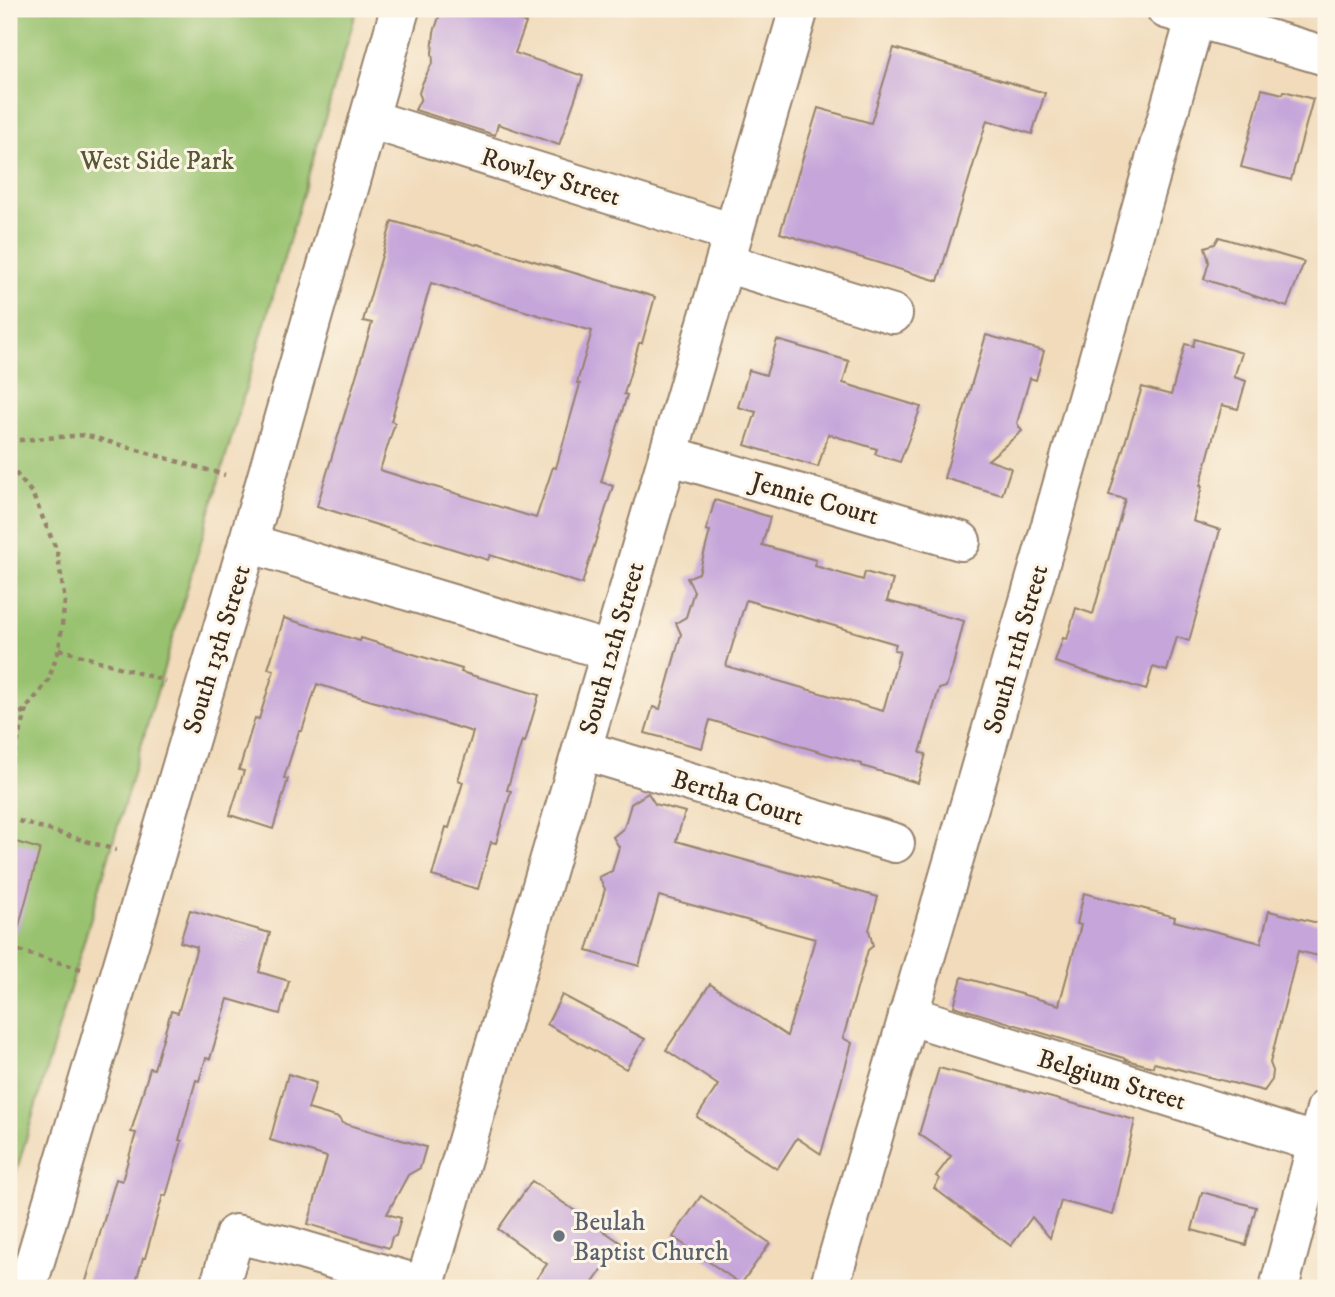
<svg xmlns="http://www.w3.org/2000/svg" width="1335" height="1297" font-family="'IM FELL DW Pica',serif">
<rect width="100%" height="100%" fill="#fcf5e5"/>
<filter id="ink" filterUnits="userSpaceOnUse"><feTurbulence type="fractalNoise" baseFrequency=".0143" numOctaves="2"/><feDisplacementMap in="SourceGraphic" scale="14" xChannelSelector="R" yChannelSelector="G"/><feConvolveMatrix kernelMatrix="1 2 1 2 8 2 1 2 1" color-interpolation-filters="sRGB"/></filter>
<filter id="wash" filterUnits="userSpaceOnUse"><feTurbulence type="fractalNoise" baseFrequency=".00686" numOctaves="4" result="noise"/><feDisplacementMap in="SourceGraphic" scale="28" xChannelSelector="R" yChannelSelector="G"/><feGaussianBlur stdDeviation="1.57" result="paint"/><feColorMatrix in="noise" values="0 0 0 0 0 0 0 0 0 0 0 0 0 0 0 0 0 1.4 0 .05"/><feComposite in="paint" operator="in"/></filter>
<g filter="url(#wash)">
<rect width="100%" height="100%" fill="#f1dbbb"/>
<!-- green -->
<polygon fill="#99c26f" stroke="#6a7646" stroke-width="2" points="9,9 357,9 9,1197"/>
<g id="blocks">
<!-- building -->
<g fill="#c6a6da" fill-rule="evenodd">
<polygon points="445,9 484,9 526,23 515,53 583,76 559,145 498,124 495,135 415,110 421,98 419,93 422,84 433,61 432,53 434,32 440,14 444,14"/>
<polygon points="894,48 1045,93 1032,134 987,120 938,281 780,233 818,108 871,123"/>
<polygon points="1262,89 1283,94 1284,91 1313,99 1291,180 1241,167"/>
<path d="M392,221L476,245L477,244L655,297L642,343H639L624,394L627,395L601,482L613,486L582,584L490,555L488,560L317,506L372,323L363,321ZM431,283L592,331L577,383L580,384L556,468L553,467L536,518L380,470L395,423L391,421Z"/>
<polygon points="1219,237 1304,262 1287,307 1204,279 1209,262 1205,247 1215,244"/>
<polygon points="986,335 1044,351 1036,380 1030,378 1017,423 1022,431 988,460 1011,468 1002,495 944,478"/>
<polygon points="1195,339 1242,353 1234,377 1246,381 1238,409 1222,405 1200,486 1202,486 1193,521 1220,530 1189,641 1177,637 1167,671 1153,667 1146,690 1055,662 1063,638 1067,639 1076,608 1093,614 1125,499 1109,495 1142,387 1171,395 1185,344 1193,346"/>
<polygon points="777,340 849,361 843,383 921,407 900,462 875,454 877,449 828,434 818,467 745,445 756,412 738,407 749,370 766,375"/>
<path d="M715,500L770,517L762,545L816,560L815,566L863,580L865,572L893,580L887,601L964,621L952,669L946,687L939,689L920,753L926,754L918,783L862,766V764L710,720L702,748L645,733L653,707L660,709L681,634L676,623L686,617L694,591L687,578L699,573L710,531L706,530ZM746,600L896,644L894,650L900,651L883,711L726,666Z"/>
<polygon points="284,618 360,641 361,638 462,669 461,672 539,695 525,742 522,741 507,790 511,791 496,843 491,842 478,889 432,876 446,827 449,828 463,782 458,780 473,732 317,684 302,731 299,731 284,778 288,779 273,829 230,815 244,771 239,770 255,718 259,719 274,670 268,669"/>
<polygon points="648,793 655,804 685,812 676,841 878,897 869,930 873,946 868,950 843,1038 852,1043 821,1154 797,1138 777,1169 697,1117 718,1085 666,1050 710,984 787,1036 815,939 659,896 639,966 587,951 605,889 599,877 612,871 619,847 613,837 624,828 631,804"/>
<polygon points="9,840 40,849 17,933 9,932"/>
<polygon points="1084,893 1175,917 1174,921 1261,943 1269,911 1326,925 1326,944 1323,957 1298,951 1270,1063 1273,1071 1272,1080 1264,1091 1154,1063 1153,1067 1126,1060 1127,1059 954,1006 962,977 1059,1005 1081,925 1077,924"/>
<polygon points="190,910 270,933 259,972 289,981 280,1014 228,999 210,1059 206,1058 199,1081 196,1080 179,1140 182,1141 166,1196 163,1195 145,1258 143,1258 134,1288 84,1288 116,1179 122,1181 136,1133 131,1132 150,1068 154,1069 171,1011 178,1013 197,947 180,942"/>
<polygon points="562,995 645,1039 626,1069 547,1024"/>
<polygon points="939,1068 1135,1120 1113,1215 1061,1201 1050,1238 1032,1217 1011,1246 934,1188 940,1179 936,1176 951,1156 919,1134"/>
<polygon points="288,1074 316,1083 308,1109 339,1118 342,1123 426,1147 420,1168 408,1175 387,1214 401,1218 396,1236 392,1237 389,1248 308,1224 327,1157 270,1140"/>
<polygon points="532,1181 621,1243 589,1288 530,1288 547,1264 498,1229"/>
<polygon points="1202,1192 1256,1207 1246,1245 1192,1230"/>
<polygon points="701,1196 770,1243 741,1284 673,1237"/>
</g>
</g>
</g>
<g filter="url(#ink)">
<use href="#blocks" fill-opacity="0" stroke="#96826c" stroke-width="2"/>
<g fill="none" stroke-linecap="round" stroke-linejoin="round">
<defs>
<g id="minor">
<polyline points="1166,9 1326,56"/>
<polyline points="369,119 733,233"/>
<polyline points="725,263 893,314"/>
<polyline points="668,455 961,541"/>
<polyline points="248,543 609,651"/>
<polyline points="582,750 895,843"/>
<polyline points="908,1015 1317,1143"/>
<polyline points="27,1288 248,543 400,9"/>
<polyline points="219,1288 235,1234 288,1246 424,1286"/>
<polyline points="424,1288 799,9"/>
<polyline points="829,1288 1043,553 1198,9"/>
<polyline points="1279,1288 1326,1109"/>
</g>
</defs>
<!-- minor casing -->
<use href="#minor" stroke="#96826c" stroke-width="42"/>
<!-- path -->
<g stroke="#96826c" stroke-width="4.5" stroke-dasharray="5 5" stroke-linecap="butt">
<polyline points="9,441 85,435 225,475"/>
<polyline points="9,465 32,493 57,551 65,601 59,649 48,681 27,708 9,723"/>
<polyline points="59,649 165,681"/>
<polyline points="9,772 27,709"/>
<polyline points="9,818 116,850"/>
<polyline points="9,948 81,969"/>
</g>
<!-- minor -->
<use href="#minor" stroke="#fff" stroke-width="38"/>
</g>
</g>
<!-- markers -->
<circle fill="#6b7280" stroke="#fcf5e5" stroke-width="2.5" cx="559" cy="1236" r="7"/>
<g text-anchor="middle" stroke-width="6" stroke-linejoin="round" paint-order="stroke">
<!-- park labels -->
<g font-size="26" fill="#575836" stroke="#fcf5e5">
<text x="157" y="169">West Side Park</text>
</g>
<!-- street labels -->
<g font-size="26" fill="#3b2a1e" stroke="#fcf5e5">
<text transform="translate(551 176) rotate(17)" y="9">Rowley Street</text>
<text transform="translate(815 498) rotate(16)" y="9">Jennie Court</text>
<text transform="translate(611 648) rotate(-74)" y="9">South 12th Street</text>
<text transform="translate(216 649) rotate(-73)" y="9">South 13th Street</text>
<text transform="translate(1015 649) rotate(-74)" y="9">South 11th Street</text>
<text transform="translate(738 797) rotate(17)" y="9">Bertha Court</text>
<text transform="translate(1112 1079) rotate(17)" y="9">Belgium Street</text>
</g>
<!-- worship labels -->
<g font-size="26" fill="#5b616d" stroke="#fcf5e5" text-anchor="start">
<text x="573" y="1230">Beulah<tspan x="573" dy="30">Baptist Church</tspan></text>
</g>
</g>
<!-- margin -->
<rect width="1335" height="1297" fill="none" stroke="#fcf5e5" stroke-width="35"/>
</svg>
